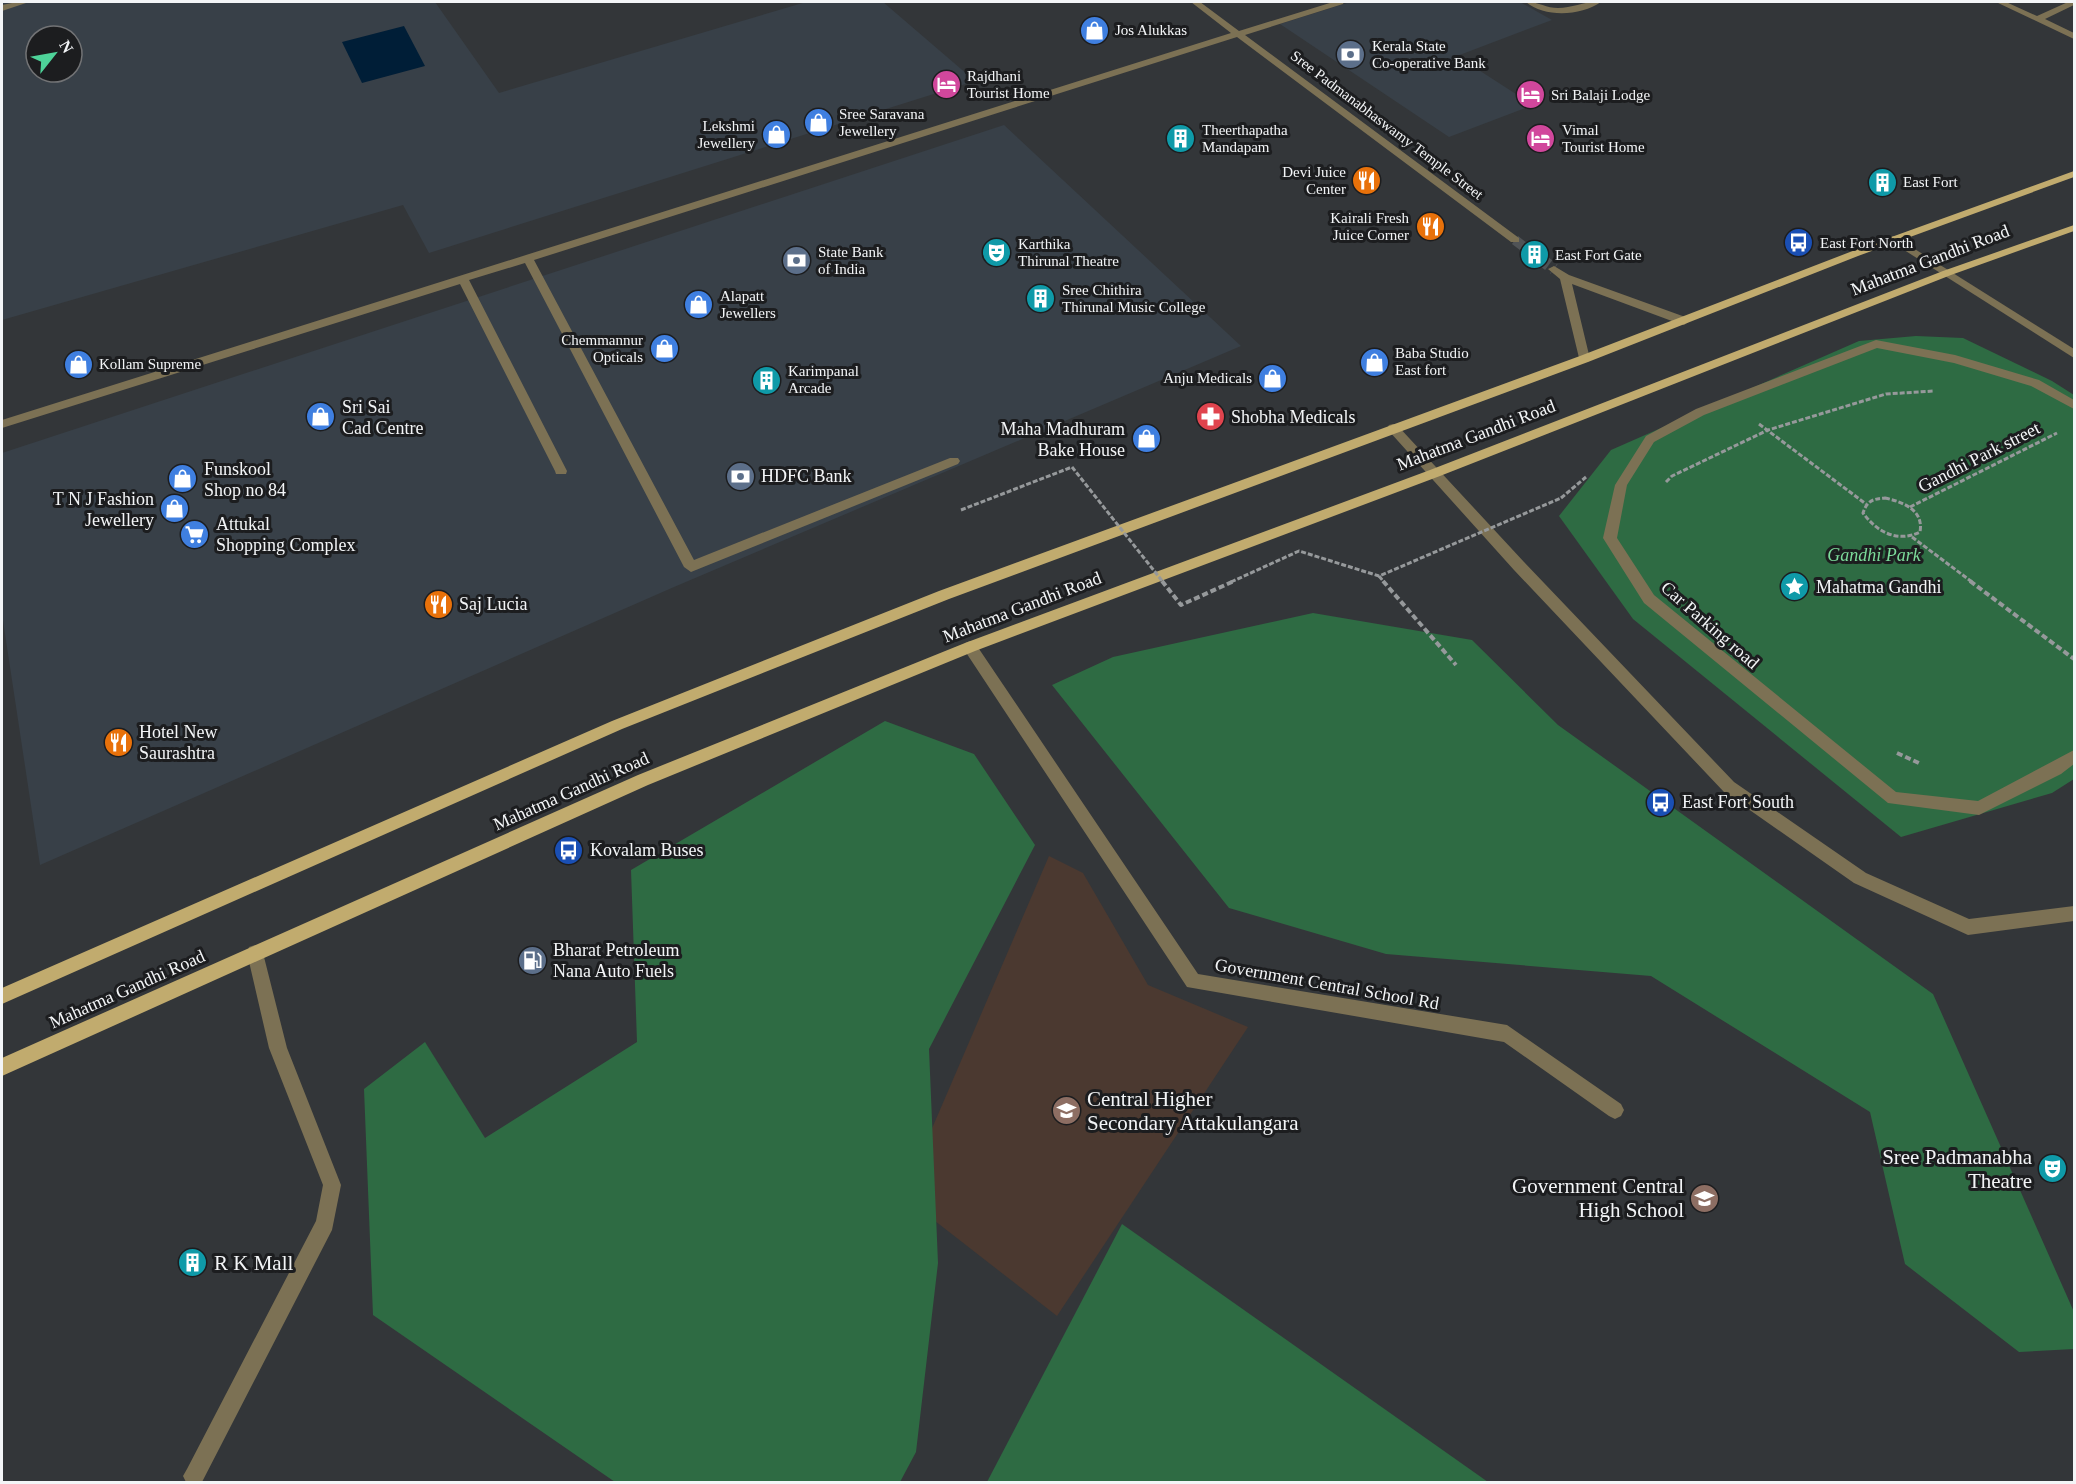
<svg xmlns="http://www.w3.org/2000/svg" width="2076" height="1484" font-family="'Times New Roman',serif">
<rect width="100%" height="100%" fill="#333639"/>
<!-- built -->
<g fill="#384048" fill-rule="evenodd">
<path d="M2,2H435L499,93L806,2H883L975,81L429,253L403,205L2,320ZM36,36H72V72H36Z"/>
<polygon points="1350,2 1520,2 1552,20 1457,56 1533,105 1449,137 1280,24"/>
<polygon points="1004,125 1241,346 674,587 40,865 2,614 2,453"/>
</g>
<!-- education -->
<polygon fill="#4b3930" points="1049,856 1083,873 1148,985 1248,1027 1057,1316 903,1196"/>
<!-- green -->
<g fill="#2e6b43">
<polygon points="1916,336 1963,338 2052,381 2074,395 2074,779 2052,793 1901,837 1633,619 1559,516 1611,450 1859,341"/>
<polygon points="1313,613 1472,640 1558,725 1933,994 2074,1312 2074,1349 2019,1352 1905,1264 1870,1112 1651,976 1386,954 1229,908 1052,685 1113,657"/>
<polygon points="885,721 974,754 1035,845 929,1049 938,1263 916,1452 900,1482 615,1482 373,1315 364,1089 425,1042 485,1138 637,1042 631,870"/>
<polygon points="1122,1224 1488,1482 987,1482"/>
</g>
<!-- water -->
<polygon fill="#001e37" points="404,26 425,66 362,83 342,42"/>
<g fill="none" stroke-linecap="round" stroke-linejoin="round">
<!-- minor-tunnel-far1 -->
<polyline stroke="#505356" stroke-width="10" stroke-dasharray="10 5" stroke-linecap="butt" points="1515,240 1541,260"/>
<!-- minor-tunnel -->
<polyline stroke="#505356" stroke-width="12" stroke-dasharray="12 6" stroke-linecap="butt" points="1539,258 1554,269"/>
<!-- path-far1 -->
<g stroke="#96999b" stroke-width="3" stroke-dasharray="5 2" stroke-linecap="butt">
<polyline points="1759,424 1866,504"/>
<polyline points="1666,482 1672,476 1768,430 1886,394 1934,391"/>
<polyline points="1561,498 1586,477"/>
<path d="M1885,498C1903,502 1924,510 1920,532C1897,543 1877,532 1863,513C1867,501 1872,499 1885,498Z"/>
<polyline points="1910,507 2057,433"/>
<polyline points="961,510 1072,467"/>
<polyline points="1912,537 1972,582"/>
<polyline points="1379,576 1384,582"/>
</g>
<!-- path -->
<g stroke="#96999b" stroke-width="4" stroke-dasharray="6 3" stroke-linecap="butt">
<polyline points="1383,581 1456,665"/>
<polyline points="1970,581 2074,659"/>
<polyline points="1897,753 1921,764"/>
</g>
<!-- minor -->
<g fill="#7c7154" fill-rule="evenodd">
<polygon points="17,2 29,2 2,11 2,5"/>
<polygon points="1191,2 1200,2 1239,31 1333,2 1344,2 1343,4 1245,35 1519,238 1519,242 1511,242 1237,37 534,260 694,560 950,458 958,458 960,461 958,464 691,572 684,567 525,263 469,280 567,471 566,474 556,474 555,471 460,284 2,428 2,420 1231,33"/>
<path d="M1526,2C1537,1 1546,8 1558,8C1573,8 1587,0 1601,2C1581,16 1545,18 1526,2Z"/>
<polygon points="1996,2 2006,2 2037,16 2068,2 2074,2 2074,5 2045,19 2074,33 2074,39"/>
<polygon points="1894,236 2074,349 2074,358 1890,241 1890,237"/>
<polygon points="1554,266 1569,275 1688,318 1690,321 1684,325 1680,324 1572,284 1590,359 1588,362 1580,362 1560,279 1548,269"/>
<polygon points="1876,340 1955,355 2039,380 2074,400 2074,409 2031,386 1954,363 1877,348 1704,415 1654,442 1627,485 1617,538 1654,595 1896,792 1978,801 2074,750 2074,764 2061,774 1979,815 1888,803 1644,603 1603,538 1615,485 1646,436 1696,409"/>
<polygon points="1393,424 1397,425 1524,562 1734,782 1866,873 1969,919 2074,906 2074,921 1968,935 1854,883 1724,792 1514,570 1389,431 1387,428 1389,425"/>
<polygon points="970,641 975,643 1198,974 1507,1025 1621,1104 1624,1110 1621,1116 1615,1119 1609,1116 1504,1042 1187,987 965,651 963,647 965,643"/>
<polygon points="255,945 261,947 263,953 287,1048 341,1185 332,1230 202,1482 186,1482 183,1476 187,1469 316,1221 323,1185 269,1048 247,953 249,947"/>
</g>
<!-- major -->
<g fill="#c1ab6e" fill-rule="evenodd">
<polygon points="2074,171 2074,177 1858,256 1588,362 949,599 622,729 2,1004 2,988 612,721 939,591 1580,356 1850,252"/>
<polygon points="2074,225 2074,231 1951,275 1440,476 975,651 648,785 2,1076 2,1058 638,775 965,643 1430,470 1943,271"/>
</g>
<!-- path-bridge-far1 -->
<g stroke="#96999b" stroke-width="3" stroke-dasharray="5 2" stroke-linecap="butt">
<polyline points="1072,467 1163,582"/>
<polyline points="1231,582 1299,551 1379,576 1561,498"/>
</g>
<!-- path-bridge -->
<polyline stroke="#96999b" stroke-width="4" stroke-dasharray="6 3" stroke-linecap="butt" points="1162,581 1181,605 1234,581"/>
</g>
<!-- icons -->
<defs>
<symbol id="shop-disc" viewBox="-11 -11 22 22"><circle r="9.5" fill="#3f7fe0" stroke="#1c1d1f"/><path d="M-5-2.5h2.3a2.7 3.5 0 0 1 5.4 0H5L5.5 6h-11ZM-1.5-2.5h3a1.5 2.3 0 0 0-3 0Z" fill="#fff"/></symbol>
<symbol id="bank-disc" viewBox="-11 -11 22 22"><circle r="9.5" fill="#5c6f8a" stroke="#1c1d1f"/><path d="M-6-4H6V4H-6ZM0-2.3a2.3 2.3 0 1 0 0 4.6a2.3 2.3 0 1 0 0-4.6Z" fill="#fff"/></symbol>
<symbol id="hotel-disc" viewBox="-11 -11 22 22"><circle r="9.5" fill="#d1479c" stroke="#1c1d1f"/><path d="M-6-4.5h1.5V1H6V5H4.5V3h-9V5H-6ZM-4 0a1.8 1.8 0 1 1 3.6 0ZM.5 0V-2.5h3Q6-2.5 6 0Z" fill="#fff"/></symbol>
<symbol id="building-disc" viewBox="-11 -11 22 22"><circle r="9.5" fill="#0f9aa8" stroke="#1c1d1f"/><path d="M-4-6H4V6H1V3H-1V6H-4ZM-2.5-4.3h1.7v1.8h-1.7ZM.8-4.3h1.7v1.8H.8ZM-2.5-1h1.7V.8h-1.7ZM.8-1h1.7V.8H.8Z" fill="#fff"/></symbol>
<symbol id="restaurant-disc" viewBox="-11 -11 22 22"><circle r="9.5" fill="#e8710a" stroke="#1c1d1f"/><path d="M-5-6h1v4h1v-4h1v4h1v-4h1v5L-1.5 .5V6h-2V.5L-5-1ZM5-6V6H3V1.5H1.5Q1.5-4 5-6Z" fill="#fff"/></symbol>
<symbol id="bus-disc" viewBox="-11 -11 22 22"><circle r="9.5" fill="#1a4fb4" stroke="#1c1d1f"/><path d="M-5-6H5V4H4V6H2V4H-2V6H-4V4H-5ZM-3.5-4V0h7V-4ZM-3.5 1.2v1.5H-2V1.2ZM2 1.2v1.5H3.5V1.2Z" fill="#fff"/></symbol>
<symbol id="theatre-disc" viewBox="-11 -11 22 22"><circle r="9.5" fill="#0f9aa8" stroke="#1c1d1f"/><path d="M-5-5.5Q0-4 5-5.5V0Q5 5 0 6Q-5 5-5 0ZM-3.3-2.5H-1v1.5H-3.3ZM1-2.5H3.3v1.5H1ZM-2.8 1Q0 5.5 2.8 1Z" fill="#fff"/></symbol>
<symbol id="pharmacy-disc" viewBox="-11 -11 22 22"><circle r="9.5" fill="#e0444e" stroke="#1c1d1f"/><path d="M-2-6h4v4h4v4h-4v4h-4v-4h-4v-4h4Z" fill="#fff"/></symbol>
<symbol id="supermarket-disc" viewBox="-11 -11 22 22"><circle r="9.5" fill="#3f7fe0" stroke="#1c1d1f"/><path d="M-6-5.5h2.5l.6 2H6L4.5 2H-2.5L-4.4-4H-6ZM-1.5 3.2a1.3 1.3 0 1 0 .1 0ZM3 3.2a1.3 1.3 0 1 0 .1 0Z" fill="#fff"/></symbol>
<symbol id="sight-disc" viewBox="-11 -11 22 22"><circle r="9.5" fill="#0f9aa8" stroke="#1c1d1f"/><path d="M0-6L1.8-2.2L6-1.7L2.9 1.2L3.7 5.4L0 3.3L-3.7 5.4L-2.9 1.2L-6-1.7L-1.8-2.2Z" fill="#fff"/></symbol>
<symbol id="fuel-disc" viewBox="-11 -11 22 22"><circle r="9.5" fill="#5c6f8a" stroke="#1c1d1f"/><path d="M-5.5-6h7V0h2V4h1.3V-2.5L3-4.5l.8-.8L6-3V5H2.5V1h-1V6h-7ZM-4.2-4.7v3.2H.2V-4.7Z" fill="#fff"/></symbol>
<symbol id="school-disc" viewBox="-11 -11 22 22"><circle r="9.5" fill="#8d6e63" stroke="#1c1d1f"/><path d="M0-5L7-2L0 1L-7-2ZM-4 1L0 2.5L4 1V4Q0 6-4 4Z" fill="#fff"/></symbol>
</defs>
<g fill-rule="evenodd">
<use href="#shop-disc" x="1078" y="14" width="33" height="33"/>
<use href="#bank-disc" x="1334" y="38" width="33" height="33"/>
<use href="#hotel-disc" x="930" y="68" width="33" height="33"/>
<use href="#hotel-disc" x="1514" y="78" width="33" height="33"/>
<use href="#shop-disc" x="802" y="106" width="33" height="33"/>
<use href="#shop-disc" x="760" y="118" width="33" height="33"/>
<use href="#building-disc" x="1164" y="122" width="33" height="33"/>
<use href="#hotel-disc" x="1524" y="122" width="33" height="33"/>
<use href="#restaurant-disc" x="1350" y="164" width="33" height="33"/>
<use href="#building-disc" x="1866" y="166" width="33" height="33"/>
<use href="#restaurant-disc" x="1414" y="210" width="33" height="33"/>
<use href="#bus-disc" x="1782" y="226" width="33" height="33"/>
<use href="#theatre-disc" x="980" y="236" width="33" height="33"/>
<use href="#building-disc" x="1518" y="238" width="33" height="33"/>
<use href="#bank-disc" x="780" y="244" width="33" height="33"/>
<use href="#building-disc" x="1024" y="282" width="33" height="33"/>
<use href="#shop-disc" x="682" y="288" width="33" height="33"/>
<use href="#shop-disc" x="648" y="332" width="33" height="33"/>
<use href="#shop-disc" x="1358" y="346" width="33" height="33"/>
<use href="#shop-disc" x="62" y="348" width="33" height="33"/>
<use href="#shop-disc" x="1256" y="362" width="33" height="33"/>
<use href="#building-disc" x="750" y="364" width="33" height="33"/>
<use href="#shop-disc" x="304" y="400" width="33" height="33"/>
<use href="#pharmacy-disc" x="1194" y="400" width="33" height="33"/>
<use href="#shop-disc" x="1130" y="422" width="33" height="33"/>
<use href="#bank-disc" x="724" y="460" width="33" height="33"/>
<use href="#shop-disc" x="166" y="462" width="33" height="33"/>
<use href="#shop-disc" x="158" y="492" width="33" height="33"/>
<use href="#supermarket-disc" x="178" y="518" width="33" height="33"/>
<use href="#sight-disc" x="1778" y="570" width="33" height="33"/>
<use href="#restaurant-disc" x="422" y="588" width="33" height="33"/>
<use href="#restaurant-disc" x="102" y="726" width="33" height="33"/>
<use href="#bus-disc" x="1644" y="786" width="33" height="33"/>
<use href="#bus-disc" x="552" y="834" width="33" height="33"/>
<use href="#fuel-disc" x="516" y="944" width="33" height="33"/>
<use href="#school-disc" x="1050" y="1094" width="33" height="33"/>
<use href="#theatre-disc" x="2036" y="1152" width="33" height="33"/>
<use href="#school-disc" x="1688" y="1182" width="33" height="33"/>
<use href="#building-disc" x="176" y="1246" width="33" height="33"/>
</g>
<g text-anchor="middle" stroke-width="6" stroke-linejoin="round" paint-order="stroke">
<!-- far-poi labels -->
<g font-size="15" fill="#f3f5f7" stroke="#1c1d1f" text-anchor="start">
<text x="1115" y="35">Jos Alukkas</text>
<text x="1372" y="51">Kerala State<tspan x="1372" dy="17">Co-operative Bank</tspan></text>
<text x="967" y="81">Rajdhani<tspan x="967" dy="17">Tourist Home</tspan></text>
<text x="1551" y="100">Sri Balaji Lodge</text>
<text x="839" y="119">Sree Saravana<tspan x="839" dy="17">Jewellery</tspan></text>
<text x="755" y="131" text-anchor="end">Lekshmi<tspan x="755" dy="17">Jewellery</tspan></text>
<text x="1202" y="135">Theerthapatha<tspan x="1202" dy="17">Mandapam</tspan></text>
<text x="1562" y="135">Vimal<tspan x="1562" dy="17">Tourist Home</tspan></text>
<text x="1346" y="177" text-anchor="end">Devi Juice<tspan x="1346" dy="17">Center</tspan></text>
<text x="1903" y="187">East Fort</text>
<text x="1409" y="223" text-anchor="end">Kairali Fresh<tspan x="1409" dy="17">Juice Corner</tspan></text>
<text x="1820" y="248">East Fort North</text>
<text x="1018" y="249">Karthika<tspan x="1018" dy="17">Thirunal Theatre</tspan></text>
<text x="818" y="257">State Bank<tspan x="818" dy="17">of India</tspan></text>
<text x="1555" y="260">East Fort Gate</text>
<text x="1062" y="295">Sree Chithira<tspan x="1062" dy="17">Thirunal Music College</tspan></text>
<text x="720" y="301">Alapatt<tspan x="720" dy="17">Jewellers</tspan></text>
<text x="643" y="345" text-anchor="end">Chemmannur<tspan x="643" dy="17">Opticals</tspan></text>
<text x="1395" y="358">Baba Studio<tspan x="1395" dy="17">East fort</tspan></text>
<text x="99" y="369">Kollam Supreme</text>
<text x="788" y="376">Karimpanal<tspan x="788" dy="17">Arcade</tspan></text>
<text x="1252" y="383" text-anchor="end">Anju Medicals</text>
</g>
<!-- far-street labels -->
<g font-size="15" fill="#f3f5f7" stroke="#1c1d1f">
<text transform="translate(1387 125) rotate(37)" y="5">Sree Padmanabhaswamy Temple Street</text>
</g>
<!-- street labels -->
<g font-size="18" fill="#f3f5f7" stroke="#1c1d1f">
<text transform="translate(1930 260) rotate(-21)" y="6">Mahatma Gandhi Road</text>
<text transform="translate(1476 435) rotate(-21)" y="6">Mahatma Gandhi Road</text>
<text transform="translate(1979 457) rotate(-27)" y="6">Gandhi Park street</text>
<text transform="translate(1022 607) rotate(-21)" y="6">Mahatma Gandhi Road</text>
<text transform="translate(1710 625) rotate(41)" y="6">Car Parking road</text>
<text transform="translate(571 791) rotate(-24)" y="6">Mahatma Gandhi Road</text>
<text transform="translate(1327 984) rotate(10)" y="6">Government Central School Rd</text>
<text transform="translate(127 989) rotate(-24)" y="6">Mahatma Gandhi Road</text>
</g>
<!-- poi labels -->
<g font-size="18" fill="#f3f5f7" stroke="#1c1d1f" text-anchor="start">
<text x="342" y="413">Sri Sai<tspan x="342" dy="21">Cad Centre</tspan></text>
<text x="1231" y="423">Shobha Medicals</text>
<text x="1125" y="435" text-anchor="end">Maha Madhuram<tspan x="1125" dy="21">Bake House</tspan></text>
<text x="204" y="475">Funskool<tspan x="204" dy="21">Shop no 84</tspan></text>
<text x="761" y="482">HDFC Bank</text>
<text x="154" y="505" text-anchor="end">T N J Fashion<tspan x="154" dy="21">Jewellery</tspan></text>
<text x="216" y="530">Attukal<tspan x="216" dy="21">Shopping Complex</tspan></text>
<text x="1816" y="593">Mahatma Gandhi</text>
<text x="459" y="610">Saj Lucia</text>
<text x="139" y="738">Hotel New<tspan x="139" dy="21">Saurashtra</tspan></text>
<text x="1682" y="808">East Fort South</text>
<text x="590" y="856">Kovalam Buses</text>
<text x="553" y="956">Bharat Petroleum<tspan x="553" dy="21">Nana Auto Fuels</tspan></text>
</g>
<!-- park labels -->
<g font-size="18" font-style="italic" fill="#7cdb9a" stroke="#1c1d1f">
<text x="1874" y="561">Gandhi Park</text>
</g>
<!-- near-poi labels -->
<g font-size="21" fill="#f3f5f7" stroke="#1c1d1f" text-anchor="start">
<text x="1087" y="1106">Central Higher<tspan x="1087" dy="24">Secondary Attakulangara</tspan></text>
<text x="2032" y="1164" text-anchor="end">Sree Padmanabha<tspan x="2032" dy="24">Theatre</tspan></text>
<text x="1684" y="1193" text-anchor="end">Government Central<tspan x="1684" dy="24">High School</tspan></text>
<text x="214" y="1270">R K Mall</text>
</g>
</g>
<!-- border -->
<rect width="2076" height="1484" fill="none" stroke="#f3f5f7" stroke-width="6"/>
<!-- north arrow -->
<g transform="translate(54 54) rotate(59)"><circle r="28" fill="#1c1d1f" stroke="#727375" stroke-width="1.5"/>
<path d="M0-4.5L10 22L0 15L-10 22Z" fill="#4ed399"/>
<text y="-9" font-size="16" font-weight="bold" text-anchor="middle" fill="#f3f5f7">N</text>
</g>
</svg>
